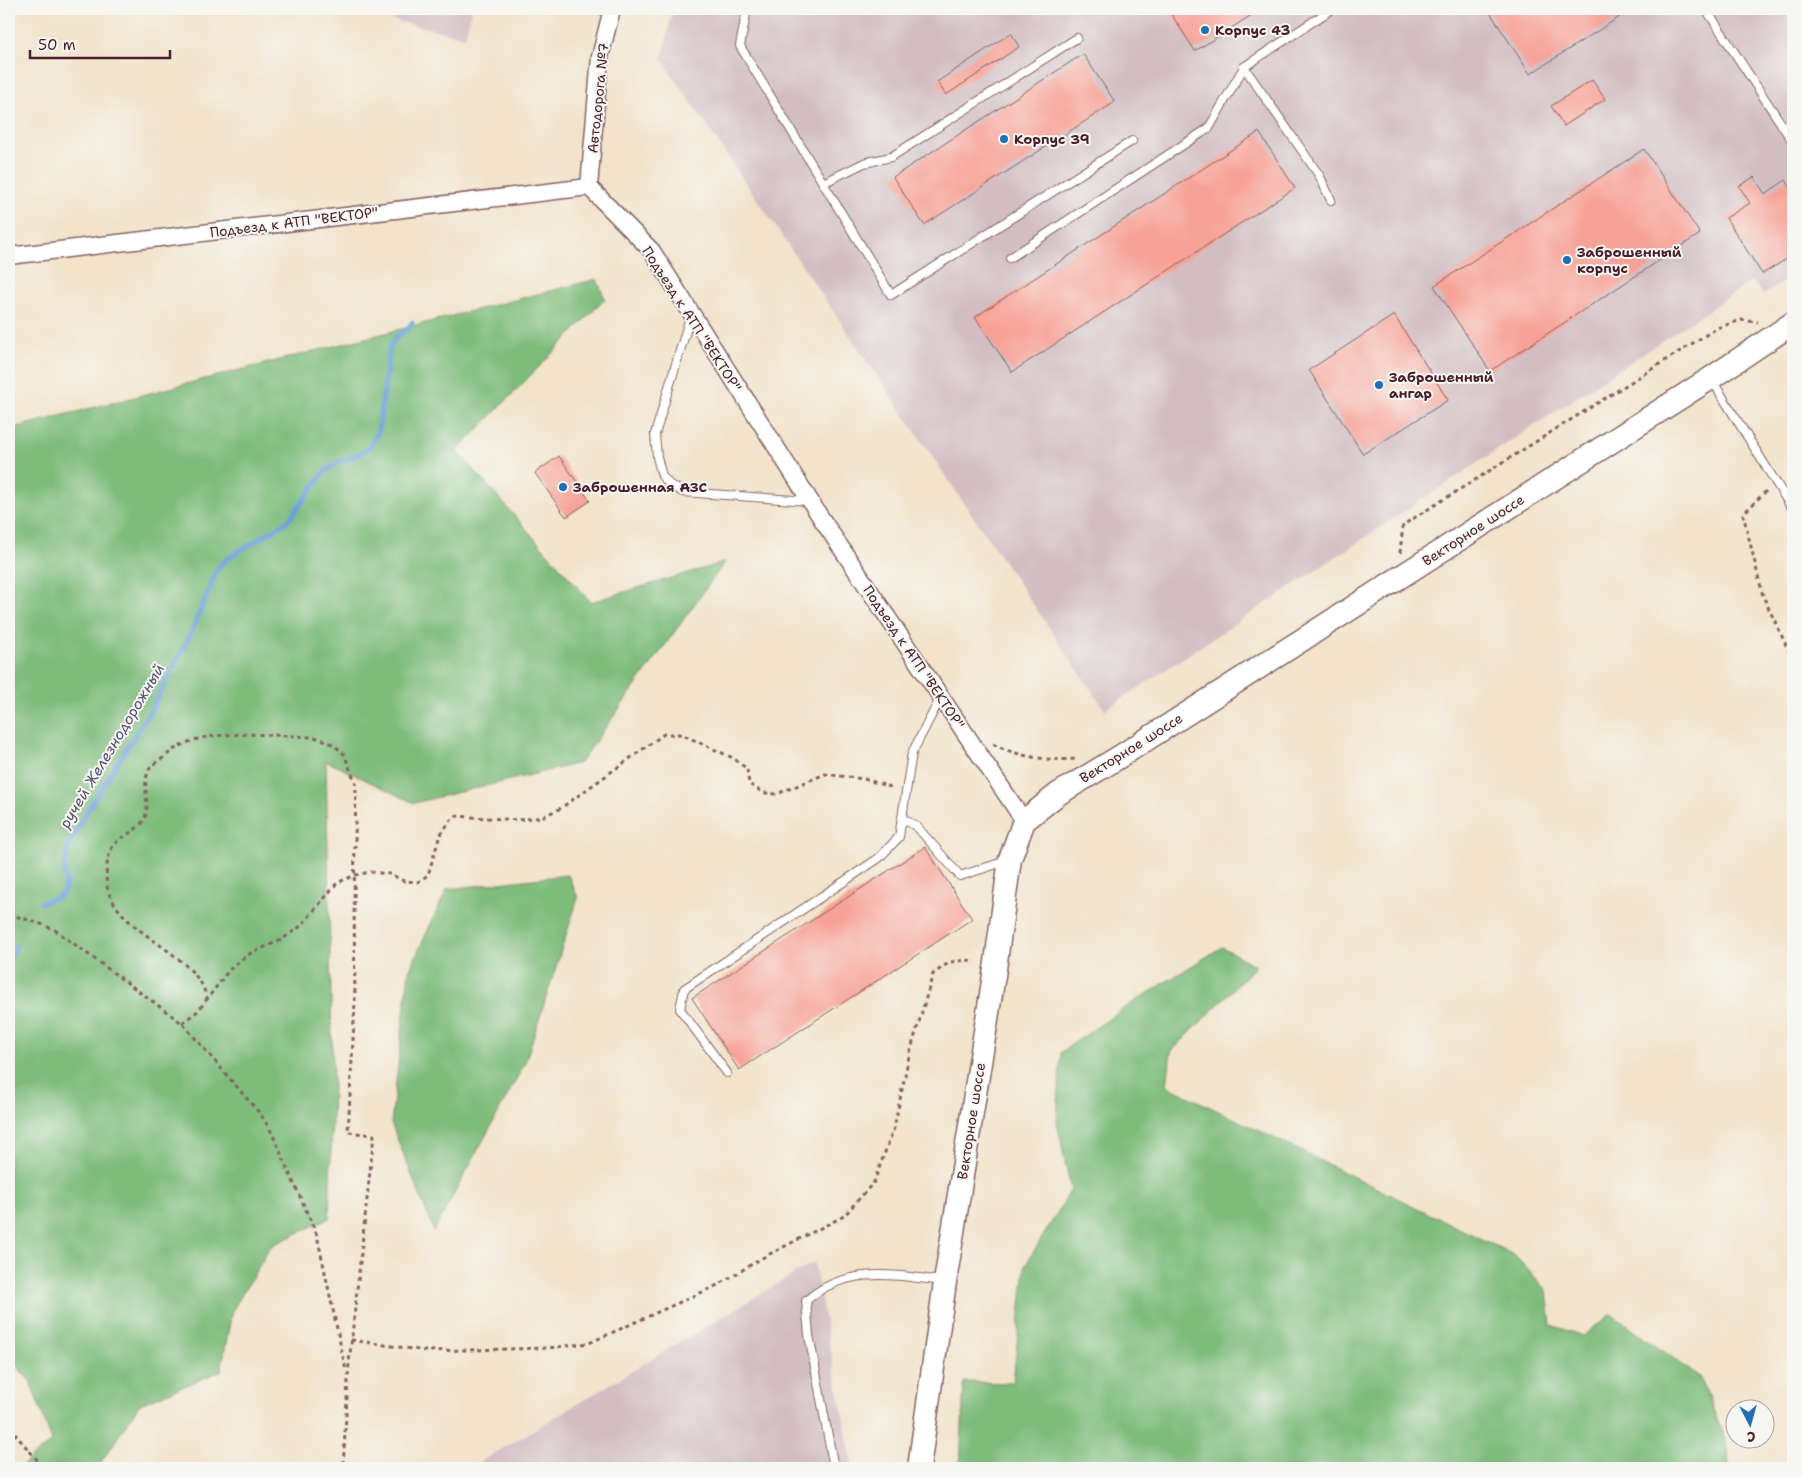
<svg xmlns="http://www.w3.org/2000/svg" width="1802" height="1477" font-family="'Shantell Sans',sans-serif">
<rect width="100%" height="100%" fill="#f6f6f2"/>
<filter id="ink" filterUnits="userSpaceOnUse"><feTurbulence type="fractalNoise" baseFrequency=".02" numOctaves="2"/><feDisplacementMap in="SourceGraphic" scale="10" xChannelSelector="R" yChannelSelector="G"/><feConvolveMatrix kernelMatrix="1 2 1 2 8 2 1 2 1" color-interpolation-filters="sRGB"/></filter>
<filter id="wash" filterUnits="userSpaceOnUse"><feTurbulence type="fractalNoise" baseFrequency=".0096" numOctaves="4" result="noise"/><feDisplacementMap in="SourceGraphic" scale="20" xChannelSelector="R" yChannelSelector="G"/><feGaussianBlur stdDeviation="1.12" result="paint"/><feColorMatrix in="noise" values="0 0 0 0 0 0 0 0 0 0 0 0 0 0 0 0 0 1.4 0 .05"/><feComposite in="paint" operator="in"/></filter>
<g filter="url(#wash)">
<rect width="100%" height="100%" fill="#f2e3ca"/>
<!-- industrial -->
<g fill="#d2bec2">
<polygon points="346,9 472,9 465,37"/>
<polygon points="673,9 1793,9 1793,275 1763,295 1752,281 1105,710 662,60"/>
<polygon points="814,1262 853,1468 470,1468"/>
</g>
<!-- forest -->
<g fill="#7ebc7c" stroke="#646e54">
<polygon points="597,279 605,299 457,451 591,602 725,562 580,763 414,803 326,761 333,1088 329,1218 271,1246 232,1311 221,1371 140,1404 97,1468 19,1468 52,1441 30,1381 9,1357 9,429"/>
<polygon points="568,875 578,898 525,1063 434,1231 391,1123 409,971 447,889"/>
<polygon points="1222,947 1256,966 1171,1052 1167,1086 1514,1255 1547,1290 1551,1325 1583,1336 1611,1314 1701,1378 1728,1448 1729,1468 960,1468 964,1382 1013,1383 1025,1266 1071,1190 1057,1122 1061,1052 1129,1005"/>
</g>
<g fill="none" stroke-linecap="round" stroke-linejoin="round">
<!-- stream -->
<g stroke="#689ed6" stroke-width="5.5">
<polyline points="41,903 60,896 64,891 66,883 64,867 69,843 95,798 151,710 191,633 216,572 221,564 228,558 274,530 289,520 324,472 337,463 360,454 369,448 378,432 390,347 397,336 408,329 412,323"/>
<polyline points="9,961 16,946"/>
</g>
</g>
<g id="blocks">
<!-- building -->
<g fill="#f7a297">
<polygon points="1168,9 1261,9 1195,51"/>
<polygon points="1500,9 1632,9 1530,74 1491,14"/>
<polygon points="1011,33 1019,47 946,95 937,82"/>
<polygon points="1083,54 1115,102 924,225 893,177"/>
<polygon points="1592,80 1605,99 1564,126 1551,106"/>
<polygon points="1259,132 1295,188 1012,372 975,317"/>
<polygon points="1644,149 1700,234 1490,371 1434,286"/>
<polygon points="1754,177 1765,194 1786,180 1793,192 1793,255 1762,274 1726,218 1750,203 1739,186"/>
<polygon points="1394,315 1448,400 1363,454 1309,370"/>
<polygon points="559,456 590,501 566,517 535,473"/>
<polygon points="925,847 972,919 739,1070 692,998"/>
</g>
</g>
</g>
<g filter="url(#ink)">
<use href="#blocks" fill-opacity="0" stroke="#856463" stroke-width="1"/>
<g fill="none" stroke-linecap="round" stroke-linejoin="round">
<defs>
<g id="lane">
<polyline points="747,9 740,46 891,295 1132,141"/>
<polyline points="1706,9 1793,142"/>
<polyline points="1244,67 1319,175 1331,200"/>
<polyline points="823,183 864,163 891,157 1077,38"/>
<polyline points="1010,258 1209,128 1244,67 1332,9"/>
<polyline points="691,314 655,434 657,457 662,476 670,485 683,492 808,501"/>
<polyline points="1712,380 1793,510"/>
<polyline points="902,818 917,827 960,876 1006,861"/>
<polyline points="727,1073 680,1009 684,989 879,858 899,837 912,753 941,697"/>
<path d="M834,1468L809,1335L806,1301C845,1265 895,1275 942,1281"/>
</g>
<g id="street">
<polyline points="589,187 652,251 821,518 1024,821"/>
<polyline points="589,187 600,57 612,9"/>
<polyline points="9,256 589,187"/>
</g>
<polyline id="secondary" points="919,1468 945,1282 995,969 1010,859 1024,821 1058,794 1116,759 1711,378 1793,323"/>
</defs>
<!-- lane casing -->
<use href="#lane" stroke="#856463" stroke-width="10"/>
<!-- street casing -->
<use href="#street" stroke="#856463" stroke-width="19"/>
<!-- secondary casing -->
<use href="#secondary" stroke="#856463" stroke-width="25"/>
<!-- path -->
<g stroke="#856463" stroke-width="3" stroke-dasharray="4 4" stroke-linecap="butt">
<polyline points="1766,491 1743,514 1763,596 1793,660"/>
<polyline points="1400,553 1403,525 1717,328 1741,320 1758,322"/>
<path d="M993,744C1019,757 1046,761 1075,759"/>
<polyline points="9,914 41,924 55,930 182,1023 261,1115 271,1131 317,1235 346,1371"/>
<path d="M208,1000C205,993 203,984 198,979C174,946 124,931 109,893C104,882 106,854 114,845C121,836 133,833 141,824C154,809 140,788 149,770C151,765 158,761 163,758C169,753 175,748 182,745C213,728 278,736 314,737L324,740L334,745L344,754L356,784L354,902L355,1003L348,1132L374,1135L349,1363L343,1468"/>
<polyline points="182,1023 198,1011 229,970 247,955 281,940 301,926 337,883 355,875 371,872 390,874 404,881 418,882 428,875 440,835 454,816 518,820 542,817 561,808 664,734 681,734 733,758 747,769 749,784 764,793 777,794 825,774 864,779 894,788"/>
<polyline points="351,1340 426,1351 549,1348 589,1343 718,1285 762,1258 844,1216 874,1182 894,1128 909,1056 933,974 950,962 968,960 975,962"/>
<polyline points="9,1427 44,1468"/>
<polyline points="40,1463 55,1468"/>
</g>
<!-- lane -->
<use href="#lane" stroke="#fff" stroke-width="8"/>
<!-- street -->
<use href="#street" stroke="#fff" stroke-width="16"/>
<!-- secondary -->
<use href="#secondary" stroke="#fff" stroke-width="22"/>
</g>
</g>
<!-- markers -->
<g fill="#1f6fb2" stroke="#f6f6f2" stroke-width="2">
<circle cx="1205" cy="30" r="5"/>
<circle cx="1004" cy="139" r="5"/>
<circle cx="1567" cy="260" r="5"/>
<circle cx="1379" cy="385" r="5"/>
<circle cx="563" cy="487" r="5"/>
</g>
<g text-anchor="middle" stroke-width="4" stroke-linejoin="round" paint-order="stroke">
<!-- poi labels -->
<g font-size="14" font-weight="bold" fill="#4a1f2b" stroke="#f6f6f2" text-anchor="start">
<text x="1215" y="35">Корпус 43</text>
<text x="1014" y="144">Корпус 39</text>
<text x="1577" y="257">Заброшенный<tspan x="1577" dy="16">корпус</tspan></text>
<text x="1389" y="382">Заброшенный<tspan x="1389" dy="16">ангар</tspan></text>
<text x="573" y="492">Заброшенная АЗС</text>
</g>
<!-- street labels -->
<g font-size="14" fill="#4a1f2b" stroke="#f6f6f2">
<text transform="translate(598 98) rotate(-84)" y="5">Автодорога №7</text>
<text transform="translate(294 222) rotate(-7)" y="5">Подъезд к АТП "ВЕКТОР"</text>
<text transform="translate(692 319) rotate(57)" y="5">Подъезд к АТП "ВЕКТОР"</text>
<text transform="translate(1473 530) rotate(-33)" y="5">Векторное шоссе</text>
<text transform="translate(914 657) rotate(56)" y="5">Подъезд к АТП "ВЕКТОР"</text>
<text transform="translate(1131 748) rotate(-32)" y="5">Векторное шоссе</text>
<text transform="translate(971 1121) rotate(-81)" y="5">Векторное шоссе</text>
</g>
<!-- water labels -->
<g font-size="15" font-style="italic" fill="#56526f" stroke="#f6f6f2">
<text transform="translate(112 746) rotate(-59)" y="5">ручей Железнодорожный</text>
</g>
</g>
<!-- margin -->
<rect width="1802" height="1477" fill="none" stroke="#f6f6f2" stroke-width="30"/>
<!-- north arrow -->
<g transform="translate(1750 1424) rotate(174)"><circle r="24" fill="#f6f6f2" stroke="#b1a0a2"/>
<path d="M0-4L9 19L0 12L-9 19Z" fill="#1f6fb2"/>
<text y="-8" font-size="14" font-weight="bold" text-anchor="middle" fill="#4a1f2b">С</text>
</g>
<!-- scale -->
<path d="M30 50v8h140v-8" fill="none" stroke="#4a1f2b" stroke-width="2.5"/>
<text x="38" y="50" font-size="15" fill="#4a1f2b" stroke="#f6f6f2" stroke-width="4" paint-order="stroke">50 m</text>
</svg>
